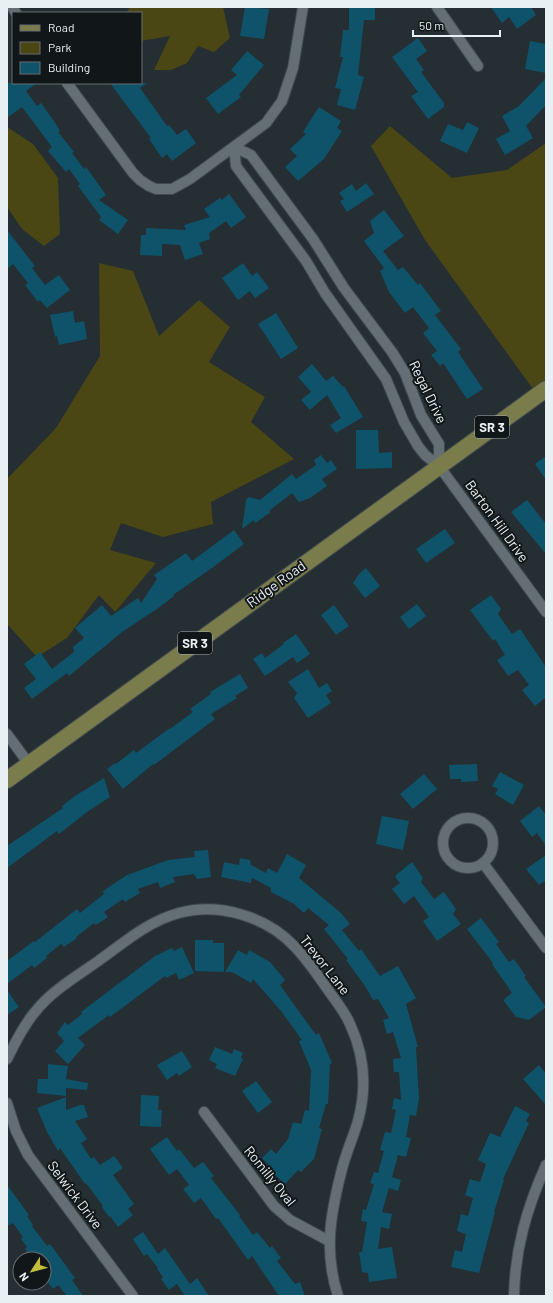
<svg xmlns="http://www.w3.org/2000/svg" width="553" height="1303" font-family="Barlow,sans-serif">
<rect width="100%" height="100%" fill="#242e33"/>
<!-- green -->
<g fill="#4a4715">
<polygon points="130,7 223,7 230,38 214,52 198,46 187,63 171,70 154,70 170,36 141,41 141,13 126,13"/>
<polygon points="390,126 452,178 507,170 546,143 546,379 533,389 425,240 371,146"/>
<polygon points="7,127 33,144 58,178 60,234 44,246 22,229 7,207"/>
<polygon points="99,263 133,271 159,336 199,300 230,327 209,362 265,397 251,422 294,459 211,502 213,524 163,537 121,523 110,550 156,563 115,612 99,595 67,638 37,657 7,624 7,479 56,428 100,356"/>
</g>
<!-- building -->
<g fill="#0f536b">
<polygon points="245,7 269,9 264,39 240,36"/>
<polygon points="349,7 375,7 375,20 364,20 358,75 364,77 355,110 337,105 341,89 335,88 343,57 340,57 343,30 349,30"/>
<polygon points="491,7 531,7 536,15 517,29 509,17 502,23"/>
<polygon points="418,38 427,51 416,59 424,70 421,72 444,103 444,107 428,119 411,96 418,92 392,57"/>
<polygon points="530,41 546,44 546,73 525,69"/>
<polygon points="247,51 264,65 239,95 241,97 218,114 206,98 237,75 231,70"/>
<polygon points="546,78 546,105 526,126 533,138 505,155 496,139 510,131 502,116 519,106"/>
<polygon points="7,83 37,83 26,91 37,106 41,103 54,121 60,131 58,132 74,152 72,153 84,169 86,167 106,195 99,200 128,220 118,234 99,220 101,217 78,186 80,184 69,169 66,172 48,151 52,147 22,107 7,118"/>
<polygon points="110,83 147,83 140,88 167,126 169,125 177,135 186,129 196,143 172,161 167,154 162,158 149,139 151,138"/>
<polygon points="319,107 341,121 337,128 342,131 324,159 298,181 285,167 297,156 290,149 306,134 303,132"/>
<polygon points="467,122 479,128 467,153 440,141 448,124 463,130"/>
<polygon points="366,183 374,194 347,212 340,201 344,199 339,193 352,184 356,191"/>
<polygon points="229,194 246,217 231,228 226,221 209,233 210,239 199,243 203,254 185,260 180,245 162,244 162,256 140,255 141,235 146,235 146,228 186,230 184,225 210,217 204,209 220,198 222,200"/>
<polygon points="384,210 404,236 383,251 398,270 403,267 418,285 420,283 441,311 435,315 461,349 458,352 483,389 467,399 443,363 440,366 431,355 437,351 423,333 429,328 413,307 405,313 389,292 380,271 384,268 364,241 374,233 370,221"/>
<polygon points="7,230 35,266 32,268 45,285 59,275 70,290 47,308 40,300 38,302 25,285 28,283 13,264 7,269"/>
<polygon points="243,263 252,276 257,272 269,288 255,298 250,291 238,300 222,278"/>
<polygon points="73,311 75,323 84,321 87,339 59,345 57,336 55,337 50,315"/>
<polygon points="276,313 298,348 281,359 258,324"/>
<polygon points="312,364 326,381 333,376 343,387 344,386 363,417 336,433 330,425 341,418 327,395 310,410 301,400 311,392 298,377"/>
<polygon points="356,430 378,430 379,453 392,452 392,468 356,469"/>
<polygon points="321,455 327,463 331,460 337,469 322,479 327,486 310,498 299,502 292,493 269,511 271,512 261,519 255,523 254,520 242,529 246,500 249,497 260,500 292,474 296,479 316,465 314,460"/>
<polygon points="546,456 546,480 535,464"/>
<polygon points="527,500 546,524 546,554 511,512"/>
<polygon points="445,529 455,543 426,563 416,549"/>
<polygon points="234,530 244,544 212,568 173,595 174,596 157,609 122,632 69,676 67,673 32,699 24,688 36,679 24,664 40,652 52,669 74,652 73,647 84,638 75,628 102,605 111,616 138,598 141,603 157,579 154,575 186,553 192,561"/>
<polygon points="366,568 380,586 365,598 353,583 359,574"/>
<polygon points="491,595 501,609 498,614 512,634 520,629 546,667 546,697 535,706 522,690 529,685 518,670 508,676 497,660 505,655 495,639 493,641 470,610"/>
<polygon points="417,604 426,616 409,629 400,617"/>
<polygon points="334,605 349,626 336,635 321,615"/>
<polygon points="296,634 310,654 297,663 293,657 265,676 253,659 262,653 265,658 284,644 283,643"/>
<polygon points="308,669 319,688 327,683 332,691 326,695 331,703 308,718 294,698 297,693 288,682"/>
<polygon points="240,674 248,688 235,696 237,698 211,714 215,719 154,765 153,764 123,789 107,769 115,763 116,764 134,750 136,753 170,728 170,729 193,712 190,709 211,694 210,692"/>
<polygon points="477,764 478,781 461,782 461,779 450,779 449,765"/>
<polygon points="500,772 524,785 513,805 495,794 498,789 492,786"/>
<polygon points="424,774 437,789 413,809 400,794"/>
<polygon points="104,778 110,797 87,812 59,834 57,831 7,868 7,846 63,808 62,806 75,796"/>
<polygon points="539,806 546,815 546,846 537,833 532,837 520,821"/>
<polygon points="382,816 409,821 403,850 376,844"/>
<polygon points="208,850 211,877 197,879 194,874 173,877 175,882 160,888 158,882 138,889 140,893 125,902 123,899 104,912 108,917 96,925 94,923 76,937 77,938 64,947 61,944 46,956 47,958 34,968 32,965 7,984 7,961 34,941 35,942 77,909 80,913 104,894 103,891 127,875 168,860 195,857 194,851"/>
<polygon points="287,854 306,865 299,878 341,913 350,924 342,930 359,951 361,949 380,976 398,966 416,998 406,1004 418,1047 416,1047 419,1098 416,1116 410,1115 406,1137 411,1138 406,1157 398,1155 392,1177 401,1180 398,1191 389,1188 382,1212 392,1214 389,1229 381,1227 378,1249 392,1247 397,1278 369,1282 368,1273 362,1272 359,1252 362,1252 367,1222 361,1221 363,1209 366,1210 374,1184 370,1183 374,1172 378,1173 384,1151 380,1150 385,1132 391,1133 396,1110 392,1109 394,1098 401,1100 399,1072 394,1072 393,1059 401,1058 393,1032 387,1034 383,1020 389,1018 378,999 373,1000 365,986 346,960 348,959 324,929 329,925 308,908 304,913 294,904 271,892 271,888 252,878 251,883 221,877 224,862 239,865 240,858 250,860 251,865 266,873 268,868 277,873"/>
<polygon points="546,855 546,880 539,885 526,869"/>
<polygon points="412,862 423,878 421,882 434,899 444,892 456,909 453,914 461,924 437,941 423,921 429,917 414,896 404,904 392,889 400,883 396,878 396,875"/>
<polygon points="481,918 499,942 496,944 509,962 514,959 526,976 524,977 546,1007 529,1020 516,1017 503,1000 512,993 492,964 493,963 467,929"/>
<polygon points="195,940 213,940 213,943 224,943 224,972 195,971"/>
<polygon points="182,947 194,973 179,980 176,973 166,978 165,976 110,1017 109,1015 94,1026 78,1038 85,1045 68,1064 55,1051 64,1041 57,1033 65,1022 68,1025 82,1014 81,1012 155,956 172,948 174,951"/>
<polygon points="238,950 247,955 249,950 270,962 285,980 280,985 316,1035 319,1033 332,1063 330,1064 328,1104 326,1104 319,1128 322,1129 314,1159 301,1172 298,1170 285,1184 270,1170 272,1168 262,1158 271,1149 276,1154 288,1139 293,1122 301,1124 305,1110 309,1111 311,1070 299,1041 302,1040 281,1011 253,979 251,983 232,972 225,972"/>
<polygon points="7,990 19,1007 7,1015"/>
<polygon points="215,1047 232,1054 234,1049 243,1053 241,1058 243,1059 235,1076 215,1068 217,1064 209,1060"/>
<polygon points="182,1051 192,1067 179,1076 177,1073 167,1080 157,1065"/>
<polygon points="48,1064 68,1066 66,1079 88,1083 87,1090 66,1088 66,1096 37,1093 38,1079 48,1079"/>
<polygon points="539,1065 546,1074 546,1105 523,1079"/>
<polygon points="256,1081 272,1102 258,1113 242,1091"/>
<polygon points="141,1095 159,1096 158,1110 162,1110 161,1127 140,1126"/>
<polygon points="66,1097 66,1110 80,1105 84,1105 88,1117 75,1121 87,1139 81,1143 91,1159 94,1157 100,1165 114,1156 123,1168 113,1175 134,1204 128,1209 133,1215 118,1227 110,1216 109,1217 102,1207 103,1206 86,1183 85,1184 60,1148 58,1151 47,1132 37,1108"/>
<polygon points="515,1106 530,1114 526,1121 529,1123 503,1179 504,1180 494,1212 495,1212 479,1273 451,1267 455,1250 462,1252 466,1234 457,1231 461,1214 468,1216 473,1198 465,1195 470,1179 480,1182 486,1164 478,1160 490,1133 500,1137"/>
<polygon points="167,1137 177,1151 179,1149 194,1168 203,1162 214,1176 211,1178 240,1215 239,1216 253,1235 257,1232 270,1248 272,1246 281,1258 277,1261 295,1284 300,1282 305,1296 279,1296 252,1256 248,1260 218,1218 216,1219 201,1198 194,1203 183,1189 189,1185 177,1169 169,1175 150,1149"/>
<polygon points="7,1185 29,1215 27,1216 33,1225 32,1226 47,1246 50,1244 75,1278 72,1280 83,1296 67,1296 58,1285 53,1289 44,1277 44,1259 32,1259 25,1249 27,1247 21,1239 23,1237 13,1223 7,1226"/>
<polygon points="143,1232 158,1254 165,1248 190,1284 197,1278 209,1296 185,1296 177,1284 169,1290 161,1279 163,1277 157,1269 158,1268 147,1254 144,1256 133,1239"/>
</g>
<g fill="none" stroke-linecap="round" stroke-linejoin="round">
<defs>
<g id="street">
<polyline points="12,7 16,13"/>
<polyline points="437,7 478,66"/>
<polyline points="67,83 133,173 140,180 149,186 156,189 172,189 190,179 266,123 282,101 293,68 303,7"/>
<polyline points="234,147 236,166 306,261 325,293 386,379 404,422 418,446 425,455 439,466 546,612"/>
<polyline points="234,147 251,155 313,239 344,288 392,352 405,373 421,415 439,444 439,466"/>
<polyline points="7,734 29,764"/>
<circle cx="468" cy="843" r="25"/>
<polyline points="483,863 546,948"/>
<path d="M7,1059C15,1043 23,1026 35,1012C52,990 79,975 101,959C126,941 149,921 179,913C219,902 267,917 294,946C306,958 316,973 326,987C334,999 344,1010 350,1024C364,1054 367,1088 358,1121C353,1138 345,1155 341,1173C330,1216 324,1253 338,1296"/>
<polyline points="7,1103 16,1131 28,1155 133,1296"/>
<polyline points="204,1112 274,1206 290,1220 329,1241"/>
<path d="M514,1296C515,1248 527,1208 546,1165"/>
</g>
<polyline id="primary" points="7,780 546,389"/>
</defs>
<!-- street casing -->
<use href="#street" stroke="#414a4f" stroke-width="12"/>
<!-- primary casing -->
<use href="#primary" stroke="#414a4f" stroke-width="18"/>
<!-- street -->
<use href="#street" stroke="#636f75" stroke-width="10"/>
<!-- primary -->
<use href="#primary" stroke="#7a7c4b" stroke-width="16"/>
</g>
<g text-anchor="middle" stroke-width="4" stroke-linejoin="round" paint-order="stroke">
<!-- shield labels -->
<g fill="#111618" stroke="#a8afb1" stroke-width="1">
<rect x="475" y="416" width="34" height="22" rx="3"/>
<rect x="178" y="632" width="34" height="22" rx="3"/>
</g>
<g font-size="13" font-weight="bold" fill="#e9f0f3">
<text x="492" y="432">SR 3</text>
<text x="195" y="648">SR 3</text>
</g>
<!-- street labels -->
<g font-size="14" fill="#e9f0f3" stroke="#111618">
<text transform="translate(428 392) rotate(64)" y="5">Regal Drive</text>
<text transform="translate(497 521) rotate(54)" y="5">Barton Hill Drive</text>
<text transform="translate(276 584) rotate(-36)" y="5">Ridge Road</text>
<text transform="translate(325 965) rotate(52)" y="5">Trevor Lane</text>
<text transform="translate(270 1176) rotate(51)" y="5">Romilly Oval</text>
<text transform="translate(75 1195) rotate(53)" y="5">Selwick Drive</text>
</g>
</g>
<!-- border -->
<rect width="553" height="1303" fill="none" stroke="#e9f0f3" stroke-width="16"/>
<!-- legend -->
<rect x="12" y="12" width="130" height="72" fill="#111618" stroke="#676d70"/>
<rect x="20" y="25" width="20" height="6" fill="#7a7c4b" stroke="#676d70"/>
<text x="48" y="32" font-size="12" fill="#e9f0f3">Road</text>
<rect x="20" y="42" width="20" height="12" fill="#4a4715" stroke="#676d70"/>
<text x="48" y="52" font-size="12" fill="#e9f0f3">Park</text>
<rect x="20" y="62" width="20" height="12" fill="#0f536b" stroke="#676d70"/>
<text x="48" y="72" font-size="12" fill="#e9f0f3">Building</text>
<!-- north arrow -->
<g transform="translate(32 1271) rotate(234)"><circle r="19" fill="#111618" stroke="#676d70"/>
<path d="M0-3L7 15L0 10L-7 15Z" fill="#c4bc3d"/>
<text y="-6" font-size="11" font-weight="bold" text-anchor="middle" fill="#e9f0f3">N</text>
</g>
<!-- scale -->
<path d="M413 30v6h87v-6" fill="none" stroke="#e9f0f3" stroke-width="2"/>
<text x="419" y="30" font-size="12" fill="#e9f0f3" stroke="#111618" stroke-width="3" paint-order="stroke">50 m</text>
</svg>
